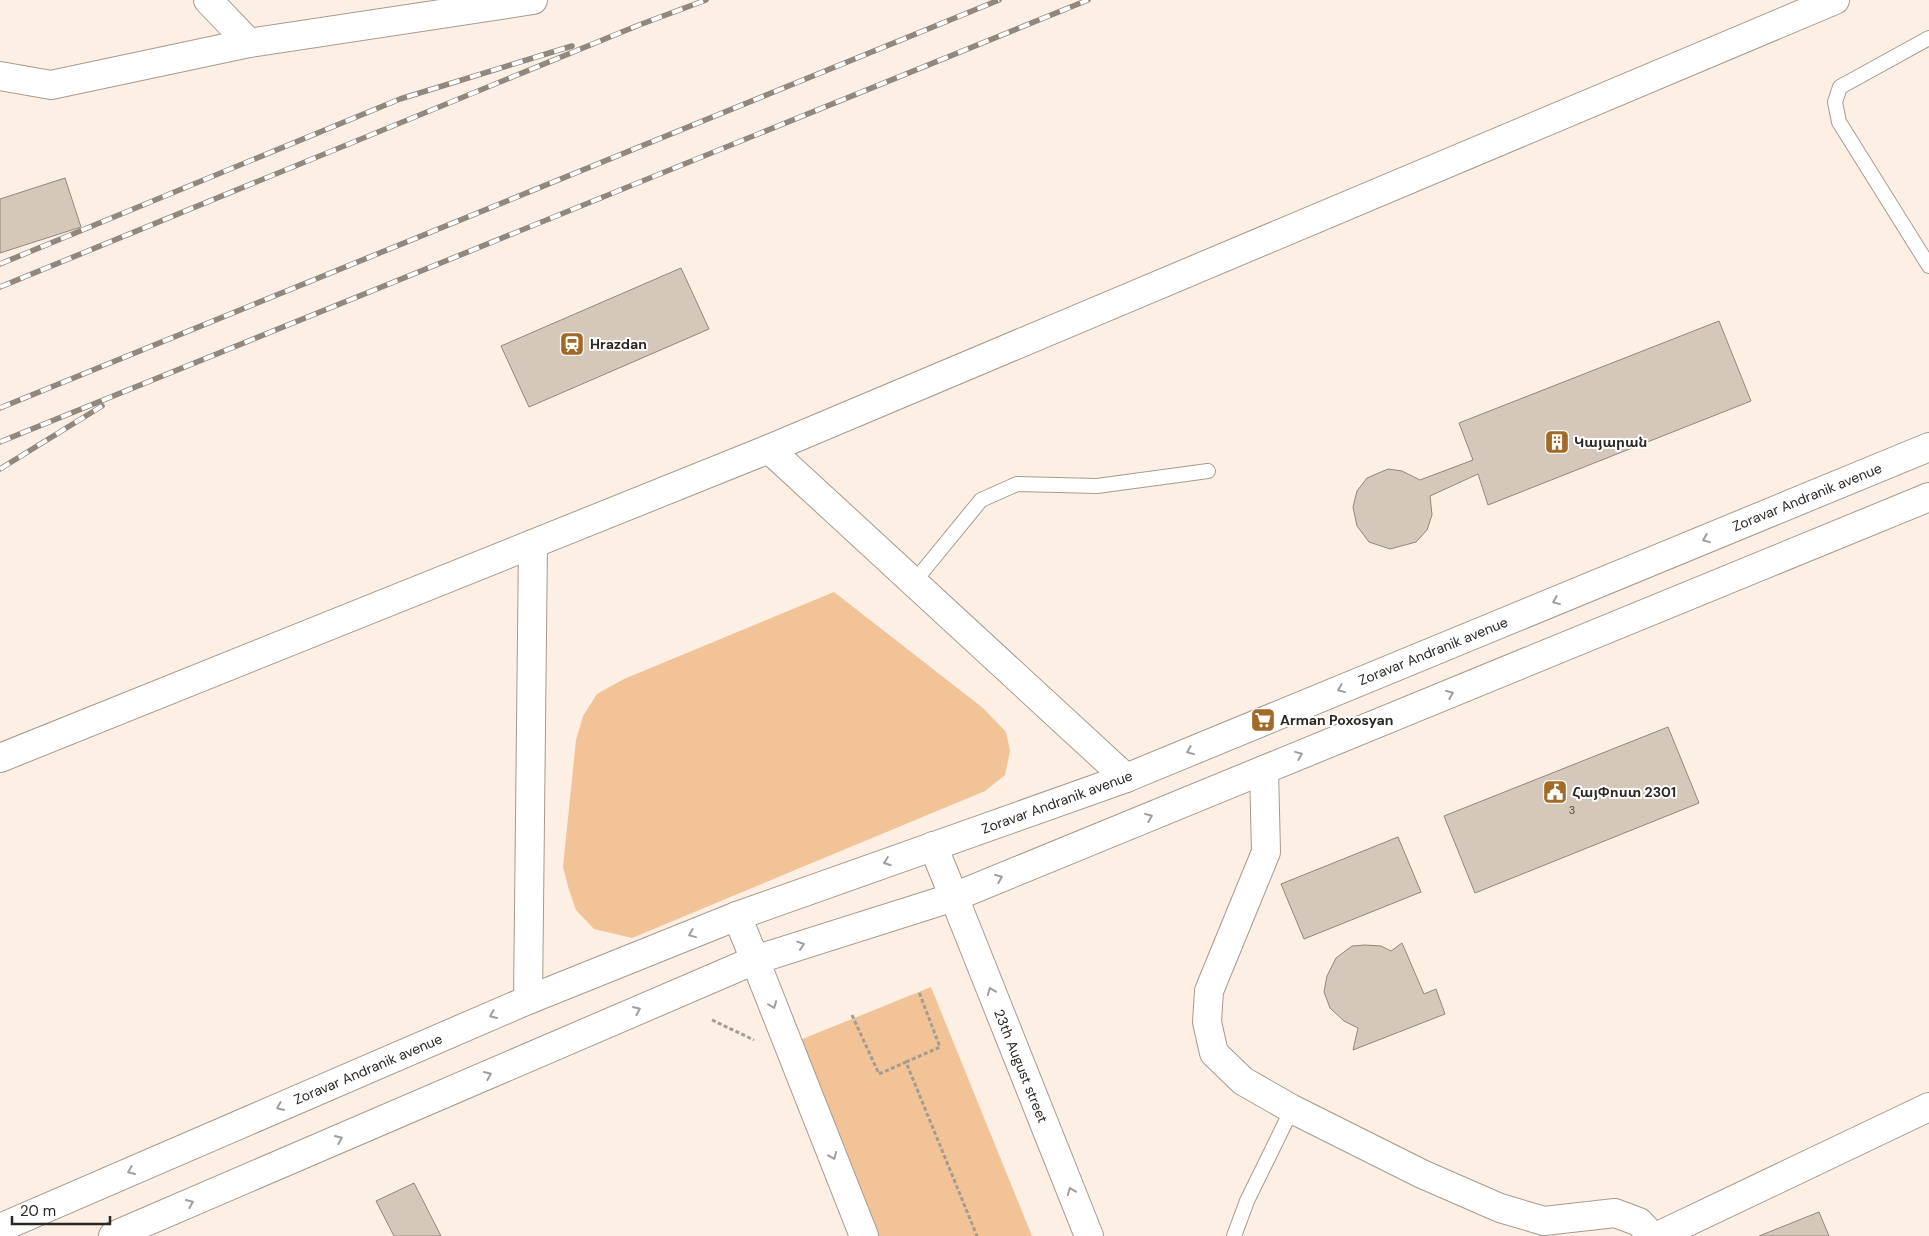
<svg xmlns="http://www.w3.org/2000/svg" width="1929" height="1236" font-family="'DM Sans','Noto Sans Armenian',sans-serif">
<rect width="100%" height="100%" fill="#fdefe3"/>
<!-- green -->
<g fill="#f1c396">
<polygon points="834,592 983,708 1006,732 1010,751 1005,775 985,791 632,938 594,929 576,910 569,890 563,867 576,740 583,716 597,694 624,679"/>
<polygon points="931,987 1032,1236 879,1236 800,1040"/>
</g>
<!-- building -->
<g fill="#d5c8bb" stroke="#92867b">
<polygon points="65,178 81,227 0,253 0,199"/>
<polygon points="681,268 709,329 529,407 501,346"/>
<polygon points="1719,321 1751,401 1488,505 1478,474 1430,496 1432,515 1427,530 1416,542 1390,549 1369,542 1357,526 1353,507 1357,491 1367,478 1388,469 1402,471 1420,480 1473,460 1459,423"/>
<polygon points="1668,727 1699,803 1475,893 1444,816"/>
<polygon points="1398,837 1421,892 1304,939 1281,884"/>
<polygon points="1402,943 1424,994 1436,989 1445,1014 1353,1050 1358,1028 1344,1021 1330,1008 1324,992 1327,976 1336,958 1352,946 1365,945 1381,946 1391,951"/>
<polygon points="414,1183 441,1236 394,1236 376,1201"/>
<polygon points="1819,1212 1829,1236 1759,1236"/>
</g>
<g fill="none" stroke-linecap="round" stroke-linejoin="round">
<defs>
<g id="service">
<polyline points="1929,38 1840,87 1835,102 1839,122 1929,266"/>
<polyline points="914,582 981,500 1017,484 1097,486 1208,471"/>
<polyline points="1234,1236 1247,1201 1292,1109"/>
</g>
<g id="minor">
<polyline points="208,0 249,43"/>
<polyline points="0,76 51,85 249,43 533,0"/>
<polyline points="769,449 1126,778"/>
<polyline points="0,758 769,449 1835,0"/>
<polyline points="1264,770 1266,852 1209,991 1207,1022 1214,1053 1243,1081 1292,1109 1422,1174 1500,1208 1544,1221 1615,1213 1639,1222 1652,1236"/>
<polyline points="528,1000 533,544"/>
<polyline points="1658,1236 1929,1107"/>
</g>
<g id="tertiary">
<polyline points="954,897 1089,1236"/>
<polyline points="755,960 864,1236"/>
</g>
<g id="primary">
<polyline points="933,846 954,897"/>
<polyline points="737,916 755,960"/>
<polyline points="0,1228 528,1000 737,916 1126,778 1929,447"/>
<polyline points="113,1236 755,960 954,897 1929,497"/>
</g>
</defs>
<!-- service casing -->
<use href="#service" stroke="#a69a8e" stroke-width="16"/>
<!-- minor casing -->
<use href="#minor" stroke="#a69a8e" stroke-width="30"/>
<!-- tertiary casing -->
<use href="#tertiary" stroke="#a69a8e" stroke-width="30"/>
<!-- primary casing -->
<use href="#primary" stroke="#a69a8e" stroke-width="30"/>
<!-- path -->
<g stroke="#a59b92" stroke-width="3" stroke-dasharray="4 2.5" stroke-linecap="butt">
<polyline points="852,1015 879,1074 906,1062 977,1236"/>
<polyline points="712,1020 754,1040"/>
<polyline points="906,1062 940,1047 919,992"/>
</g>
<!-- service -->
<use href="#service" stroke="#fff" stroke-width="14"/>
<!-- minor -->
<use href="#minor" stroke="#fff" stroke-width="28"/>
<!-- tertiary -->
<use href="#tertiary" stroke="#fff" stroke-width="28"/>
<!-- primary -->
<use href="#primary" stroke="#fff" stroke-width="28"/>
<defs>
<g id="rail">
<polyline points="0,264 400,99 572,46"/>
<polyline points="0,287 639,25 706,0"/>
<polyline points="0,408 999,0"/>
<polyline points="0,442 1088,0"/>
<polyline points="0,469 102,406"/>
</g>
</defs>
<!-- rail casing -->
<use href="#rail" stroke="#90877e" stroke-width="5.5"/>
<!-- rail -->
<use href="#rail" stroke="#fff" stroke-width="4" stroke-dasharray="11" stroke-linecap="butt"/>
</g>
<!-- one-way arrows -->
<defs><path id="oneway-chevron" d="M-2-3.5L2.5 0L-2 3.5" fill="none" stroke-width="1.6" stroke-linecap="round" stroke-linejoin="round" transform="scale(1.25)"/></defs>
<g stroke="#a09e9c">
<use href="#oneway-chevron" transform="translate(1706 539) rotate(158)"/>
<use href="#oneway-chevron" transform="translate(1556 601) rotate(158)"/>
<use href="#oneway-chevron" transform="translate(1341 689) rotate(158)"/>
<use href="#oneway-chevron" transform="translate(1450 694) rotate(-22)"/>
<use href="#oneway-chevron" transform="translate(1190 751) rotate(158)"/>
<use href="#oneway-chevron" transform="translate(1299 755) rotate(-22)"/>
<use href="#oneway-chevron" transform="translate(1149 817) rotate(-22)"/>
<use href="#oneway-chevron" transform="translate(887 862) rotate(160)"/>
<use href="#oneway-chevron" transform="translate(999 878) rotate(-22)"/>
<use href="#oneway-chevron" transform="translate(692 934) rotate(158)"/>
<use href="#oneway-chevron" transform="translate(801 945) rotate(-18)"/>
<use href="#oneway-chevron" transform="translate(991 991) rotate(-112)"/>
<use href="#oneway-chevron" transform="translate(773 1005) rotate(69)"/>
<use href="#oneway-chevron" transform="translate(637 1010) rotate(-23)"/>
<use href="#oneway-chevron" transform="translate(493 1015) rotate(157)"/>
<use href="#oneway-chevron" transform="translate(488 1075) rotate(-23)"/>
<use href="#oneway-chevron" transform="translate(280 1107) rotate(157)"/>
<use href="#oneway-chevron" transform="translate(339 1139) rotate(-23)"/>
<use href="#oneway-chevron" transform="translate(833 1156) rotate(68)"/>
<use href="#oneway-chevron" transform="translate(131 1171) rotate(157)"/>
<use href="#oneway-chevron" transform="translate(1071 1191) rotate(-112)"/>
<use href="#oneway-chevron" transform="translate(190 1203) rotate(-23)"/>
</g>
<!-- icons -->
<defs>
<symbol id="station-square" viewBox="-11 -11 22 22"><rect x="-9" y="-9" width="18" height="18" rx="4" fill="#a26927" stroke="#fff"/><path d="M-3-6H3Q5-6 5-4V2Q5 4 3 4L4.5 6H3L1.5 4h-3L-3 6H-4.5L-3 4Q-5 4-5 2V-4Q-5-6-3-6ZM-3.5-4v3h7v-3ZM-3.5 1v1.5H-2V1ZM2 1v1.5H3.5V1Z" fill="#fff"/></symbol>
<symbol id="building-square" viewBox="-11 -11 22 22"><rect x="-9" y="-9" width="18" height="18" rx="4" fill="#a26927" stroke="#fff"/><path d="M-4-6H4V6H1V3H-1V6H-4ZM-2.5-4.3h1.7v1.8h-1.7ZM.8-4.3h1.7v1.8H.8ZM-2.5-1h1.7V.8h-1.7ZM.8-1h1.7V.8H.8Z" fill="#fff"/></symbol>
<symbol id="supermarket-square" viewBox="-11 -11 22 22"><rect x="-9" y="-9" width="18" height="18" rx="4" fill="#a26927" stroke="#fff"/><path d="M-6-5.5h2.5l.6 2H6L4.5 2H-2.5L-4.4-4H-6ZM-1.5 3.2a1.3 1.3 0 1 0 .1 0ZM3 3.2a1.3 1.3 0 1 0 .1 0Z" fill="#fff"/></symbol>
<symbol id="civic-square" viewBox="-11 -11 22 22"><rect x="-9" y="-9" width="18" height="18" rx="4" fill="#a26927" stroke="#fff"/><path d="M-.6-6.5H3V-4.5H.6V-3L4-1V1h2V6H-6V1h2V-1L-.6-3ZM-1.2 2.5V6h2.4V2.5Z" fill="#fff"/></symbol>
</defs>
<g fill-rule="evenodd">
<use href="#station-square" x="558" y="330" width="28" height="28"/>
<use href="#building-square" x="1543" y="428" width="28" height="28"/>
<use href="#supermarket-square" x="1249" y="706" width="28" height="28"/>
<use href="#civic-square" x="1541" y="778" width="28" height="28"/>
</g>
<g text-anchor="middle" stroke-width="4" stroke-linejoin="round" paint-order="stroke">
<!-- number labels -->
<g font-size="11" fill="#564f48">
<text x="1572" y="814">3</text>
</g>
<!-- poi labels -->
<g font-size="14" font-weight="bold" fill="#2c2722" stroke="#fff" text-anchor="start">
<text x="590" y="349">Hrazdan</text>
<text x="1574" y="447">Կայարան</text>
<text x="1280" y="725">Arman Poxosyan</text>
<text x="1572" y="797">ՀայՓոստ 2301</text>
</g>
<!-- street labels -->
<g font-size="14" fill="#2c2722" stroke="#fff">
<text transform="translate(1807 497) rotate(-22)" y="5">Zoravar Andranik avenue</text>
<text transform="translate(1433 651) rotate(-22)" y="5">Zoravar Andranik avenue</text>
<text transform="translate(1057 802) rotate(-20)" y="5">Zoravar Andranik avenue</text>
<text transform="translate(1021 1066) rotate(68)" y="5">23th August street</text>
<text transform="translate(368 1069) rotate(-23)" y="5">Zoravar Andranik avenue</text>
</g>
</g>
<!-- scale -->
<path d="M12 1216v8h98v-8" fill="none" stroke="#2c2722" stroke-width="2.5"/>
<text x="20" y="1216" font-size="15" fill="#2c2722" stroke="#ffffff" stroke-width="4" paint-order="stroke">20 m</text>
</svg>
